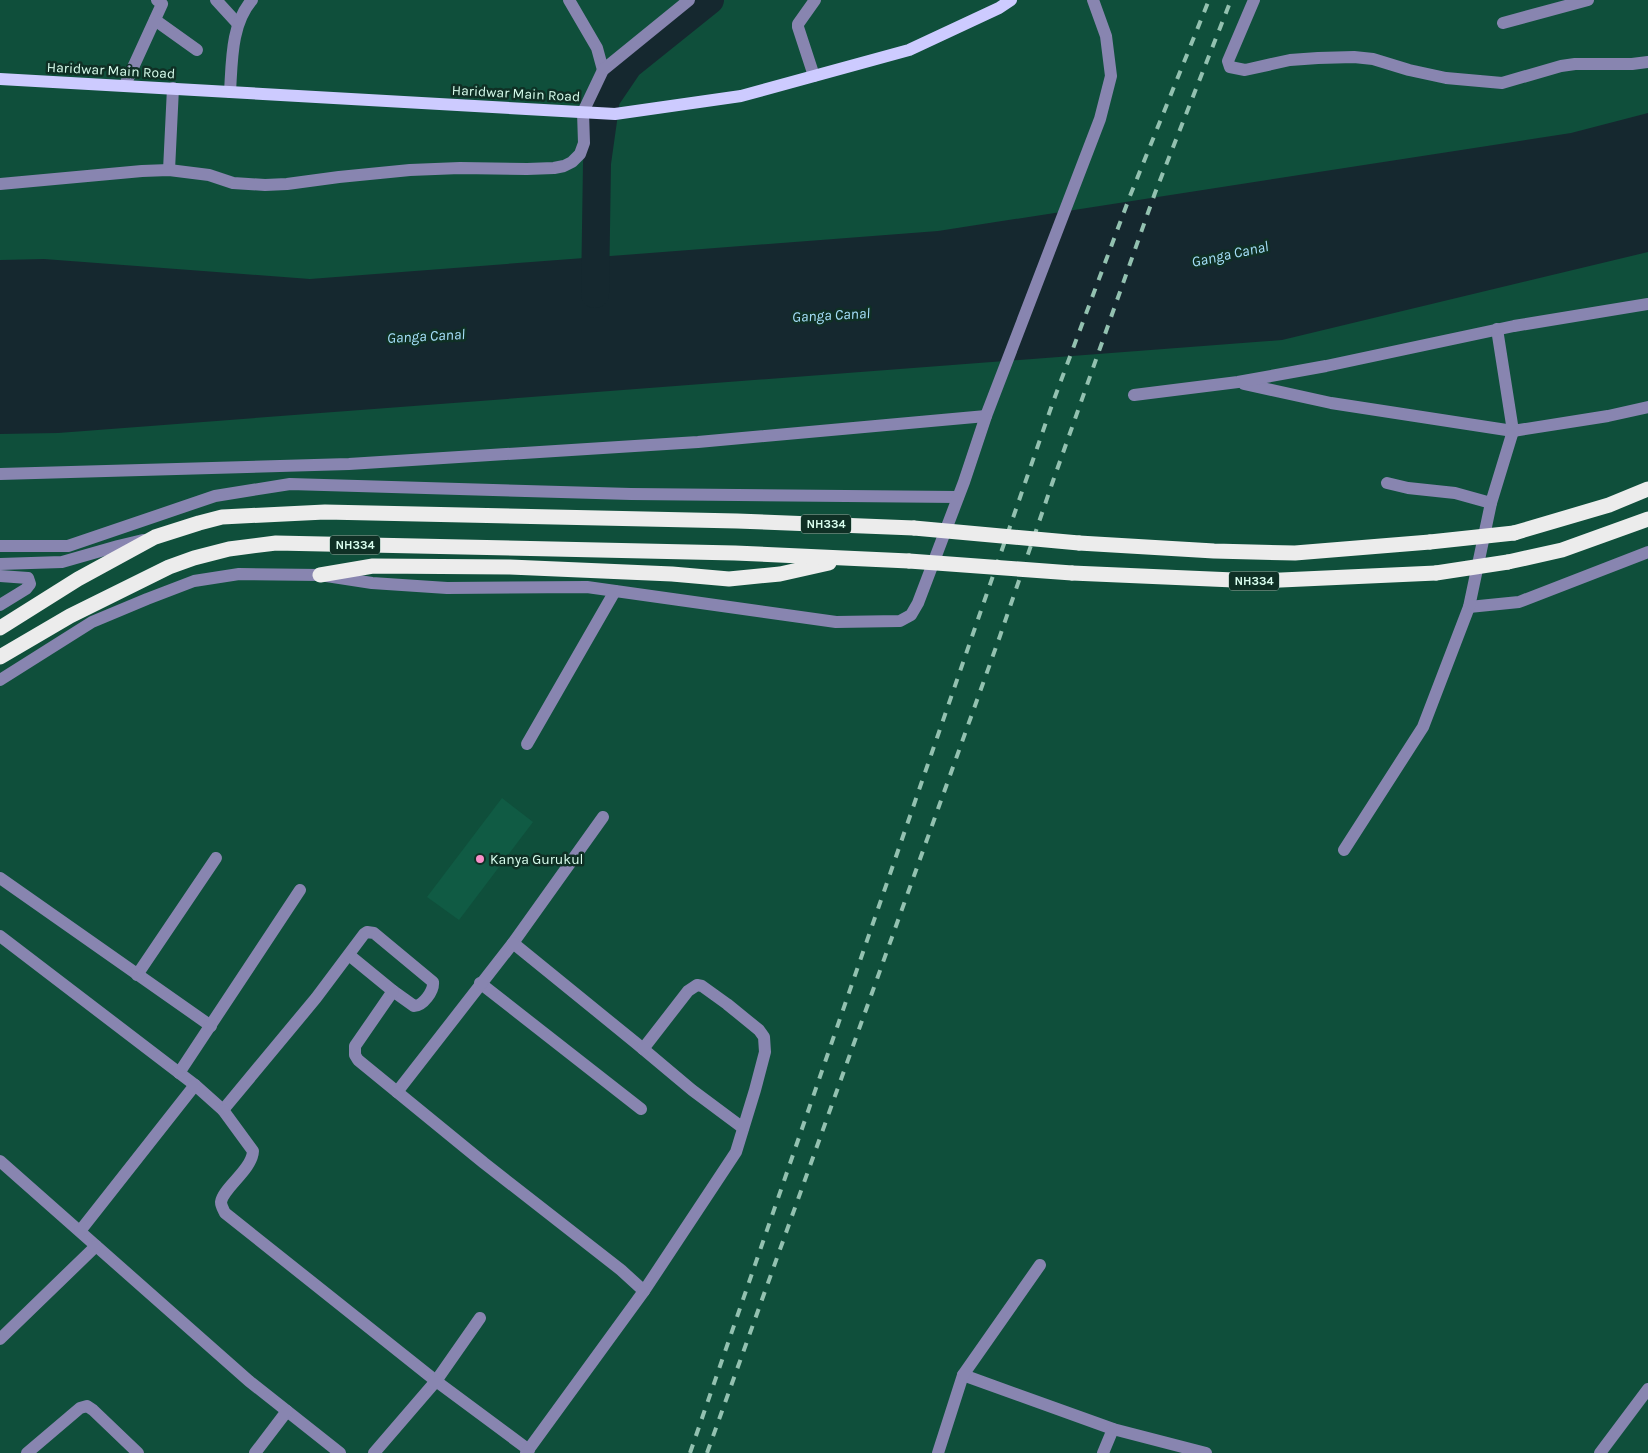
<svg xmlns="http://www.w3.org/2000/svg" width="1648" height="1453" font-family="Karla,sans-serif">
<rect width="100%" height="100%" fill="#0f4f3b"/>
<!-- built -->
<polygon fill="#105b44" points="502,798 533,822 459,920 427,897"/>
<!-- water -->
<polygon fill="#15282f" points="1648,113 1648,252 1282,340 58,433 0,434 0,260 44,259 310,279 938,231 1571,133"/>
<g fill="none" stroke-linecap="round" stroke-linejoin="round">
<!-- river -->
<polyline stroke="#15282f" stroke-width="28" points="595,294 597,163 606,99 629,65 710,0"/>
<!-- minor -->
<g stroke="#8885b0" stroke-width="12">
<polyline points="216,0 238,24"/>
<polyline points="569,0 597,48 603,70"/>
<polyline points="1254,0 1228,61 1230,67 1245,70 1290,60 1318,58 1354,57 1373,59 1409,70 1446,78 1502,83 1561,66 1575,64 1632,64 1648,62"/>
<polyline points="155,20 197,50"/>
<polyline points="1503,23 1588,0"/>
<polyline points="814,76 798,27 798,24 815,0"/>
<polyline points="125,85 162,4 157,0"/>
<path d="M230,92C232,61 231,24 252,0"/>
<polyline points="169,170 173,88"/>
<polyline points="0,184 142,171 169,170 209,175 233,183 265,185 287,184 339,177 410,170 460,168 527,169 554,168 564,166 572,162 580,154 584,143 583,112 603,70 689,0"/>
<polyline points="1244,384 1331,403 1513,431 1608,416 1648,407"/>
<polyline points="1134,395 1238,382 1326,366 1514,326 1648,304"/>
<polyline points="0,474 349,464 698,442 986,416"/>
<polyline points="1387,483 1408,488 1455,493 1491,503"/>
<polyline points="0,546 68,546 215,496 290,484 631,494 958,497"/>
<polyline points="0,564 62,562 118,546 143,540"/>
<polyline points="0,576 28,578 30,584 26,589 0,605"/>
<polyline points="1469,607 1519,602 1648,552"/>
<polyline points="0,680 92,622 147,599 194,581 239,574 320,575 372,583 447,588 587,587 836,622 900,621 911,615 918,603 964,482 986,416 1100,119 1111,76 1106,36 1093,0"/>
<polyline points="527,744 615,591"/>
<polyline points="1344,850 1423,727 1469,607 1491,503 1513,431 1497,329"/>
<polyline points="0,878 211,1026"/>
<path d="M0,936L195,1085L223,1110L316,998L364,934L367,932L374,933L433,982C434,991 423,1006 414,1006L393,991"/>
<polyline points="513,943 603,817"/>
<polyline points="349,955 393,991 355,1046 355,1055 358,1060 484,1163 621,1270 644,1291"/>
<polyline points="137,975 216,858"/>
<polyline points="480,983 641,1109"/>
<polyline points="179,1073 300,890"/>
<polyline points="397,1092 513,943 636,1043 692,1090 743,1128"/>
<path d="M223,1110L253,1151C252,1170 223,1188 221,1202C221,1206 223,1209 225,1213L436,1381L529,1450"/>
<polyline points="0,1161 249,1381 340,1453"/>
<polyline points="80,1231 195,1085"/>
<polyline points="0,1339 96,1246"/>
<polyline points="963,1375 1113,1429 1206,1453"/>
<polyline points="27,1453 80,1408 87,1406 93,1410 138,1453"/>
<polyline points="255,1453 287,1411"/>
<polyline points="374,1453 436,1381 480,1318"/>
<polyline points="526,1453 644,1291 736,1152 755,1090 765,1052 764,1037 759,1030 727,1004 702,986 697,985 688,991 643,1049"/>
<polyline points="938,1453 963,1375 1040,1265"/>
<polyline points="1103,1453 1113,1429"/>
<polyline points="1600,1453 1648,1389"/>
</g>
<!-- major -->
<polyline stroke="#cdcbff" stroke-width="12" points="0,79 615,114 741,96 909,50 999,8 1011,0"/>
<!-- highway -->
<g stroke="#ececec" stroke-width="15">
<polyline points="1514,533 1609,505 1648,489"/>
<polyline points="1079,543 1214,551 1295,553 1430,542"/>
<polyline points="1508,562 1562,550 1648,519"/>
<polyline points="1072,573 1257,581 1436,573"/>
<polyline points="320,575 373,566 510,567 672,574 729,579 780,574 829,563"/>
<polyline points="0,628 78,579 155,537 199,523 222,517 325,512 737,521 914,528"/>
<polyline points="0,657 70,616 169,567 194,558 229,549 276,543 735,553 909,561"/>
</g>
<!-- rail -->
<g stroke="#93c1b0" stroke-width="4" stroke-dasharray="9 9" stroke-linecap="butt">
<polyline points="690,1453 1053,402 1130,196 1209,0"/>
<polyline points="707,1453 1000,636 1053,481 1155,193 1231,0"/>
</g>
<!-- highway-bridge -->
<g stroke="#ececec" stroke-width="15">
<polyline points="914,528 1079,543"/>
<polyline points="1430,542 1514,533"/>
<polyline points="909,561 1072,573"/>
<polyline points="1436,573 1508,562"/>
</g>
</g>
<!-- markers -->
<circle fill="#f98fc9" stroke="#0f3025" stroke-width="2" cx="480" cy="859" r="5"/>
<g text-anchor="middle" stroke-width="5" stroke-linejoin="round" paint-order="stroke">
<!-- shield labels -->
<g fill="#0f3025" stroke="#9cc0b1" stroke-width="1">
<rect x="801" y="514.5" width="50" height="19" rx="4"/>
<rect x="330" y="535.5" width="50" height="19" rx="4"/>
<rect x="1229" y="571.5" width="50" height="19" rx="4"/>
</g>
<g font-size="12" font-weight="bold" fill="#d8fded">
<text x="826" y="528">NH334</text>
<text x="355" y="549">NH334</text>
<text x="1254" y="585">NH334</text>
</g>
<!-- street labels -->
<g font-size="14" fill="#d8fded" stroke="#0f3025">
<text transform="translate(111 70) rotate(3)" y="5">Haridwar Main Road</text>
<text transform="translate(516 93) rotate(3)" y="5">Haridwar Main Road</text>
</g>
<!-- poi labels -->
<g font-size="14" fill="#d8fded" stroke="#0f3025" text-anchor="start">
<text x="490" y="864">Kanya Gurukul</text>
</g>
<!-- water labels -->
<g font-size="15" font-style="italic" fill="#a6e0fa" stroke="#0f3025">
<text transform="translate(1230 254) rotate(-12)" y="5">Ganga Canal</text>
<text transform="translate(831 315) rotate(-3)" y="5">Ganga Canal</text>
<text transform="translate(426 336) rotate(-3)" y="5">Ganga Canal</text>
</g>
</g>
</svg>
